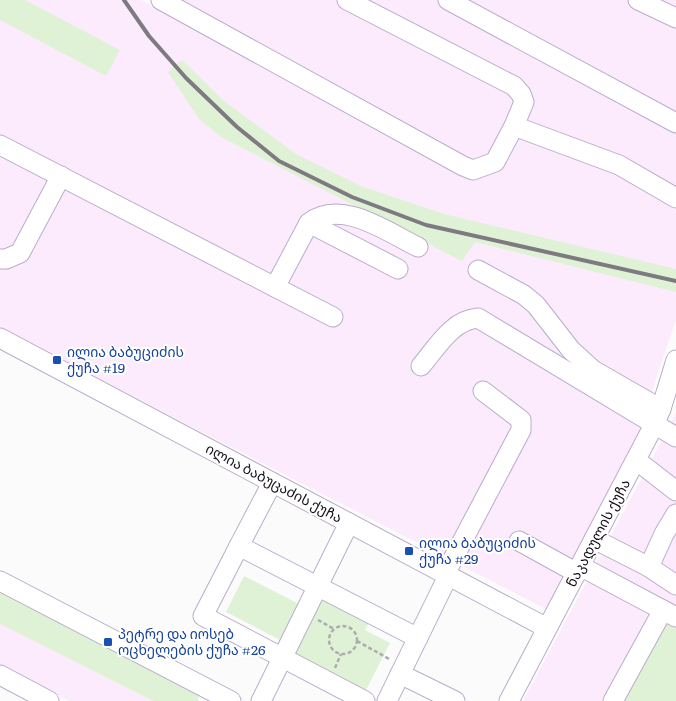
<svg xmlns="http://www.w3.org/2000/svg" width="676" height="701" font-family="Literata,'Noto Sans Georgian',serif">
<rect width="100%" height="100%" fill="#fbfbfb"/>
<!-- industrial -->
<g fill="#fbebfd">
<polygon points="0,0 141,0 220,40 227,25 178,0 676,0 676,320 658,372 643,426 548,610 0,328"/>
<polygon points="676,410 676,701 523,701 675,416"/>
<polygon points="0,624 153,701 69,701 0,666"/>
</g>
<!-- green -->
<g fill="#e0f2d5">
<polygon points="0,0 25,0 120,50 106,76 0,20"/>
<polygon points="182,60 224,101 296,154 361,186 444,214 676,269 676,292 475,242 462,261 221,137 199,119 168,72"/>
<polygon points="244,576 299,604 280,640 226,612"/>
<polygon points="0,588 199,694 198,701 153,701 0,624"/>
<polygon points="322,594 371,619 365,630 390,643 366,690 292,653"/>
<polygon points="666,620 676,625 676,701 621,701"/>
</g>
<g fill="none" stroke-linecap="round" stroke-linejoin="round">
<defs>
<g id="minor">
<polyline points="161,0 463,166 473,170 495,162 514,126 524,102 521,94 514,86 347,0"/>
<polyline points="448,0 676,123"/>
<polyline points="638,0 676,18"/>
<polyline points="514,126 619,165 676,198"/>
<polyline points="0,145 333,317"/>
<polyline points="309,223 398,269"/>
<polyline points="0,259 6,259 20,253 61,176"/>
<polyline points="478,270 524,295 536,305 571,350 593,370 661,409"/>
<path d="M275,287L309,223C341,198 387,232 418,247"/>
<polyline points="0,338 547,628"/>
<path d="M421,366C437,347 452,320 478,318L676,437"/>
<polyline points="636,460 676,491"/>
<polyline points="272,483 239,546 418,638"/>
<polyline points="676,514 664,534 649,567 676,585"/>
<polyline points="594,539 649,567"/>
<polyline points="519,541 577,573"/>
<polyline points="239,546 203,616 365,701"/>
<polyline points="580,566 676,617"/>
<polyline points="445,574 521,430 521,420 483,391"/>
<polyline points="0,581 231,701"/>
<polyline points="400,674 455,701"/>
<polyline points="0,675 49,701"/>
<polyline points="261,701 349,523"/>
<polyline points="387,701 448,576"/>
<polyline points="509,701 654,425 661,409 676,360"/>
<polyline points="613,701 663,610"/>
</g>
</defs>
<!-- minor casing -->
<use href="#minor" stroke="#baaccc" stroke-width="21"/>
<!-- path -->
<g stroke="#aeacb0" stroke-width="2.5" stroke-dasharray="4 2.5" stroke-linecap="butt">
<polyline points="318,620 334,629"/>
<circle cx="343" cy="640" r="14"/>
<polyline points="357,641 391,660"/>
<polyline points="335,668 341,654"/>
</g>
<!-- minor -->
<use href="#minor" stroke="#fff" stroke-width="19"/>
<!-- rail -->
<polyline stroke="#7e7a81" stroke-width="4" points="124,0 149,36 186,78 237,127 279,161 352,197 426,225 676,281"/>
</g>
<!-- markers -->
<g fill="#1a4fb4" stroke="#fff" stroke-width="2">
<rect x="52" y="355" width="10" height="10" rx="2.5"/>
<rect x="404" y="546" width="10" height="10" rx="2.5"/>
<rect x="103" y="637" width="10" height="10" rx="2.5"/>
</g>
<g text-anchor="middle" stroke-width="4" stroke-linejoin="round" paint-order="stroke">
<!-- transit labels -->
<g font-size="14" fill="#164399" stroke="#fff" text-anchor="start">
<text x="67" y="357">ილია ბაბუციძის<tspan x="67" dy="16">ქუჩა #19</tspan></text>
<text x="419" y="548">ილია ბაბუციძის<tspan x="419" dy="16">ქუჩა #29</tspan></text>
<text x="118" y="639">პეტრე და იოსებ<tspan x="118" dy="16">ოცხელების ქუჩა #26</tspan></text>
</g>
<!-- street labels -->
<g font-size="14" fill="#150f1b" stroke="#fff">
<text transform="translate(274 483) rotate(28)" y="5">ილია ბაბუცაძის ქუჩა</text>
<text transform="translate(598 533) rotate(-62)" y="5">ნაკადულის ქუჩა</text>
</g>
</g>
</svg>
